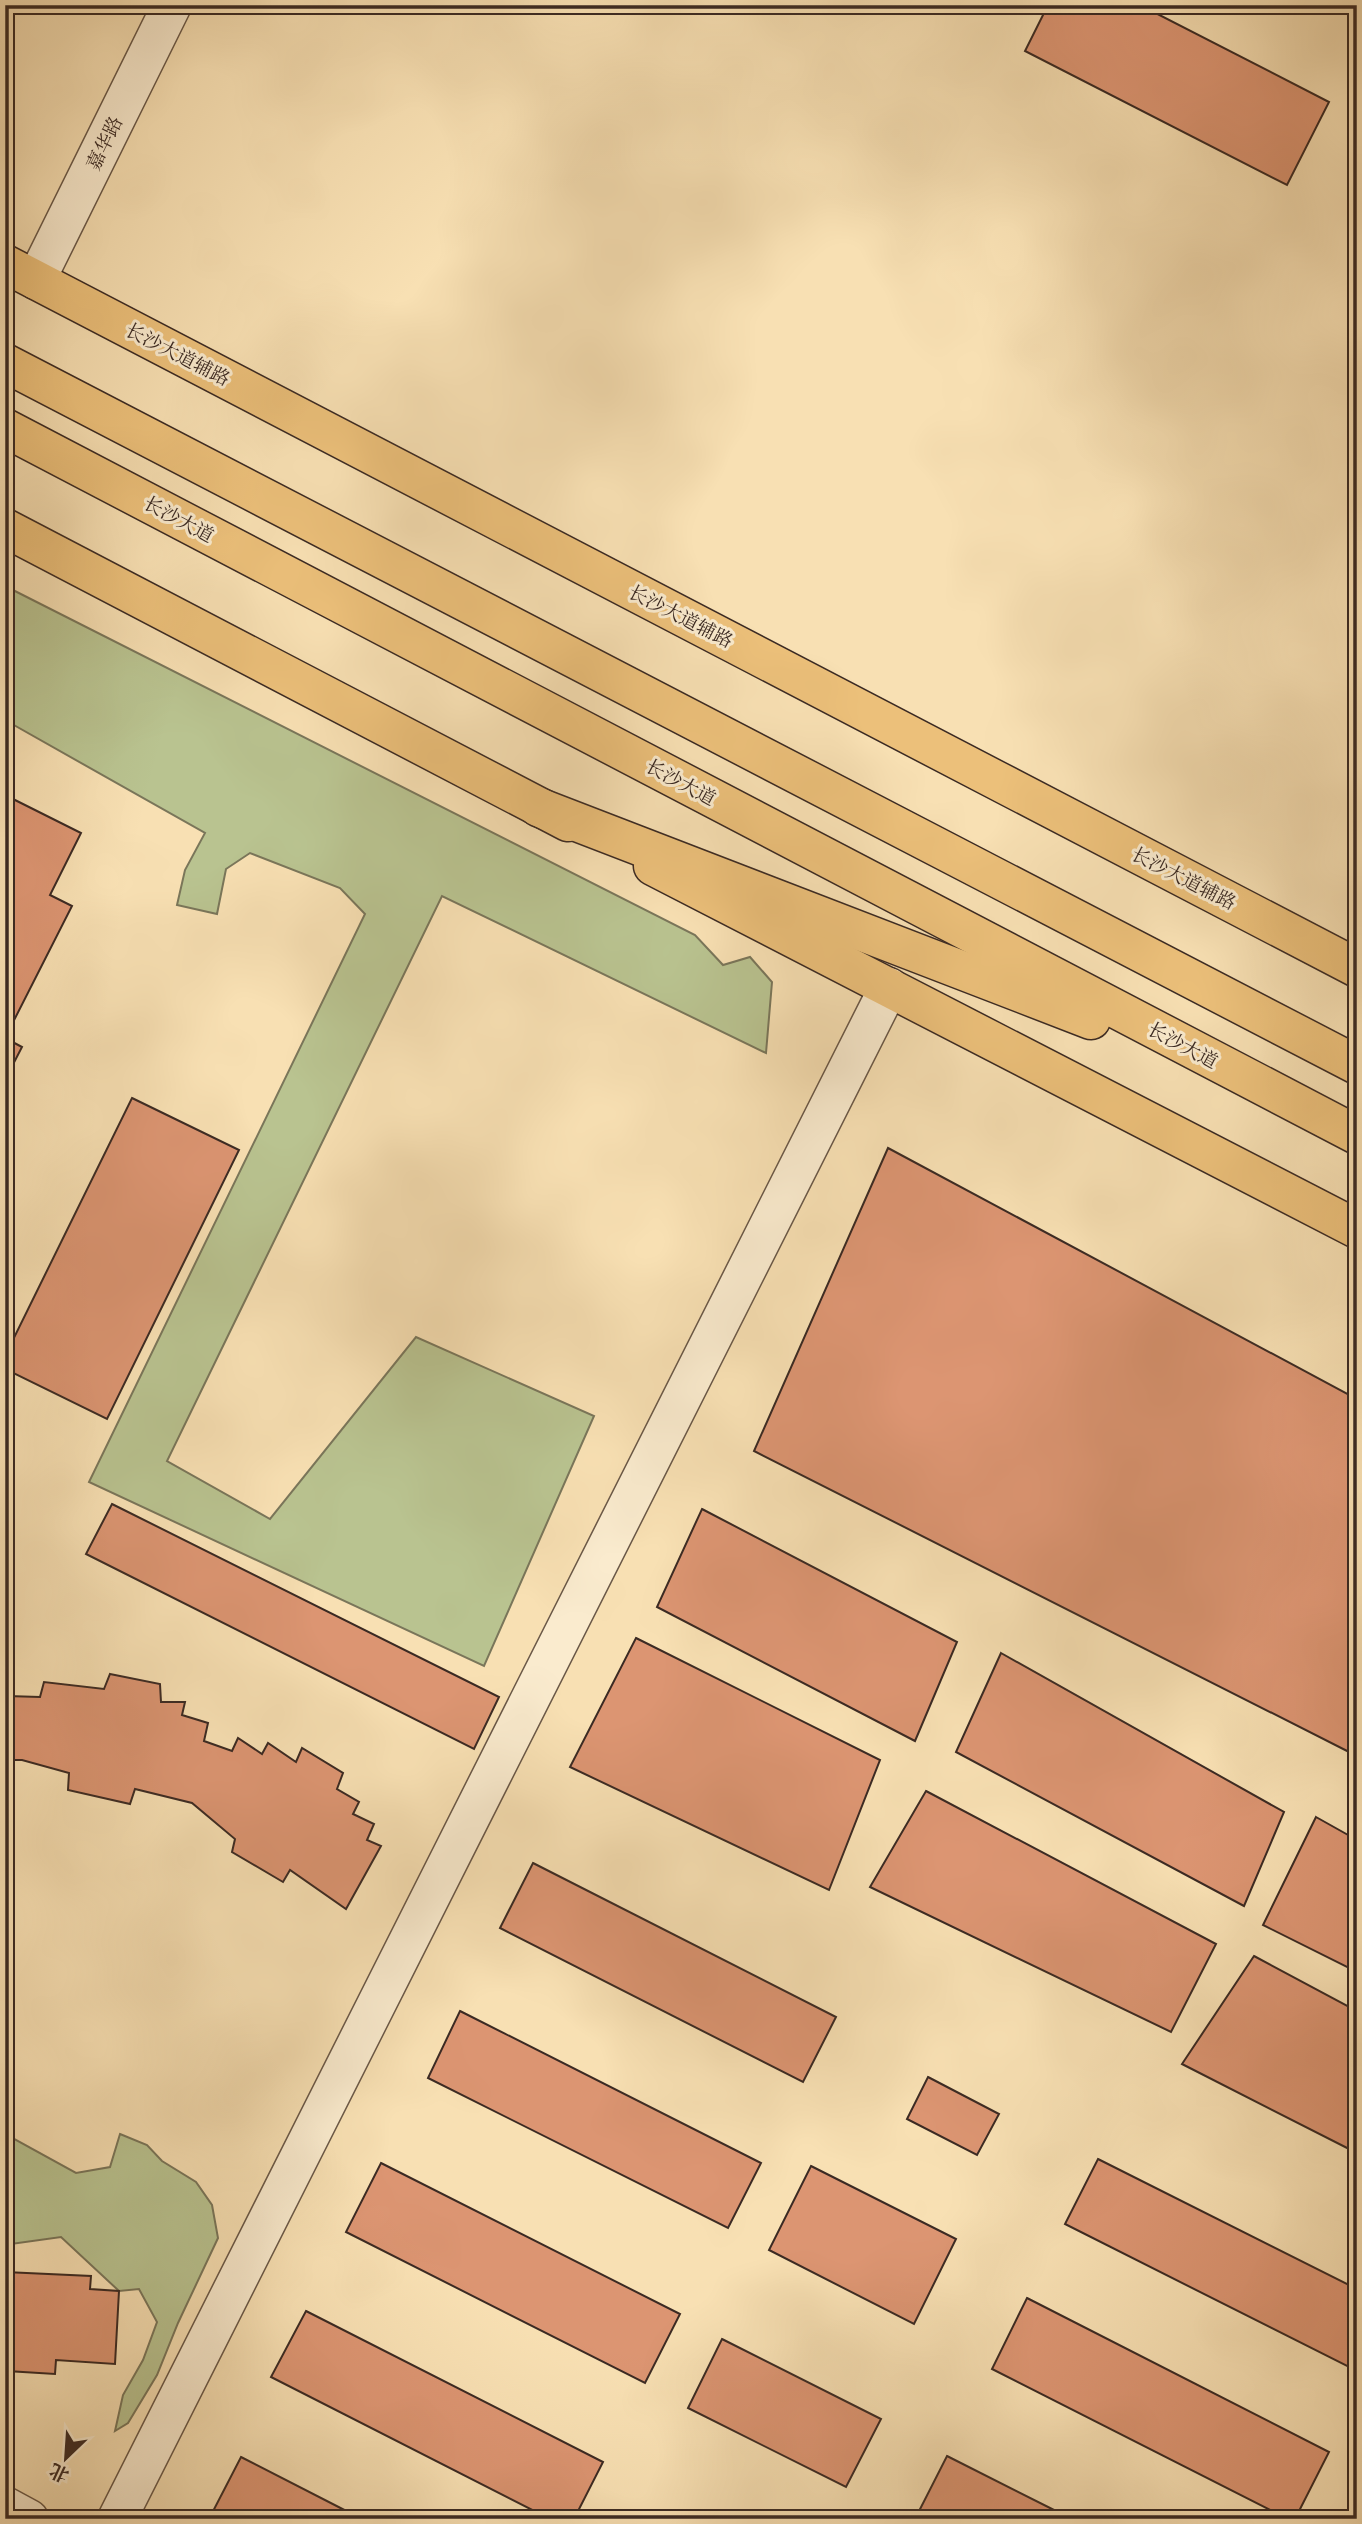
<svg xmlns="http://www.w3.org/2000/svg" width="1362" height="2524" font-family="'Libre Caslon Text','Noto Serif SC',serif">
<rect width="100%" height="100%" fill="#f8e0b3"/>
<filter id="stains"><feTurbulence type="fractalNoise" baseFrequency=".00286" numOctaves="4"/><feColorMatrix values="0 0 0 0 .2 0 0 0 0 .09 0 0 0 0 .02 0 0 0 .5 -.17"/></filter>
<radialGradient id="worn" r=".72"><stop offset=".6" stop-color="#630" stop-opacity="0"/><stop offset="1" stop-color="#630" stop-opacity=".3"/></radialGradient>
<!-- green -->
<g fill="#b9c390" stroke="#7a765a" stroke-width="2">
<polygon points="5,586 695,935 723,965 750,957 772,982 766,1053 442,896 167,1461 270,1519 416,1337 594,1416 484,1666 89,1482 365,914 340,888 250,853 226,869 217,914 177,905 185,870 205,833 5,720"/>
<polygon points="120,2134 147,2145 162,2161 196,2182 212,2205 218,2238 178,2323 157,2375 128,2423 115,2431 123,2395 143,2360 157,2322 139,2289 119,2291 61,2237 11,2244 5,2241 5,2137 9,2136 76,2173 110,2167"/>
</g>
<!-- building -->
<g fill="#dc9572" stroke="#3b2a23" stroke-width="2">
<polygon points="1048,5 1140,5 1329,102 1287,185 1025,51"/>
<polygon points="5,795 81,833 50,895 72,906 5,1038 22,1047 5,1080"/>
<polygon points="132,1098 239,1150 107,1419 5,1369 5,1356"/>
<polygon points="888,1148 1357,1399 1357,1756 754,1451"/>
<polygon points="112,1504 499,1697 474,1749 86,1554"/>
<polygon points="702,1509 957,1642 915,1741 657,1607"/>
<polygon points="636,1638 880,1760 829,1890 570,1767"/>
<polygon points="1001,1653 1284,1812 1244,1906 956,1752"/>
<polygon points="110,1674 160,1684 161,1702 185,1702 182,1715 208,1723 204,1741 232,1751 238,1738 262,1754 268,1743 296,1762 302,1748 343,1773 337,1789 359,1802 353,1814 374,1824 367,1840 381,1846 346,1909 290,1870 283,1882 232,1852 235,1839 192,1803 135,1789 130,1804 68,1790 69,1773 22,1760 5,1760 5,1685 7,1696 40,1697 44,1682 104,1689"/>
<polygon points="926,1791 1216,1944 1171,2032 870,1887"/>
<polygon points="1316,1817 1357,1840 1357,1972 1263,1925"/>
<polygon points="533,1863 836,2017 803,2082 500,1928"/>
<polygon points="1254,1956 1357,2011 1357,2153 1182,2064"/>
<polygon points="460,2011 761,2163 728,2228 428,2078"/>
<polygon points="928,2077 999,2114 977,2155 907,2119"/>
<polygon points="1098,2159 1357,2289 1357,2371 1065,2224"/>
<polygon points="381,2163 680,2314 645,2383 346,2232"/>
<polygon points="811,2166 956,2239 914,2324 769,2250"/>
<polygon points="5,2272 91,2276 90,2289 119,2291 115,2364 56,2360 55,2374 7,2371"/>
<polygon points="1027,2298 1329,2452 1295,2519 1288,2519 992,2369"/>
<polygon points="306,2311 603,2462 574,2519 550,2519 271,2377"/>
<polygon points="722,2339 881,2419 846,2487 688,2408"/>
<polygon points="947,2456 1072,2519 915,2519"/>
<polygon points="241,2457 362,2519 209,2519"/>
</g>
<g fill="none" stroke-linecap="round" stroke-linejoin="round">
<defs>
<polyline id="minor" points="36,280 172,5"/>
<g id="tertiary">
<polyline points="5,2506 29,2519"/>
<polyline points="117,2519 889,987"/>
</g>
<g id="primary">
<polyline points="5,264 1357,968"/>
<polyline points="5,528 568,822"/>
<polyline points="653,866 1357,1229"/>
</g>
<g id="trunk">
<polyline points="5,363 1357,1065"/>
<polyline points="5,428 1357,1135"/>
<polyline points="538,807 1091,1020"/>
</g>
</defs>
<!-- minor casing -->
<use href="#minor" stroke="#6a5847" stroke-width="41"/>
<!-- tertiary casing -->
<use href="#tertiary" stroke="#6a5847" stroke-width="41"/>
<!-- primary casing -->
<use href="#primary" stroke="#3b2a23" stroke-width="41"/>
<!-- trunk casing -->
<use href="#trunk" stroke="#3b2a23" stroke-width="41"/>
<!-- minor -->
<use href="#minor" stroke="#faebce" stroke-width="38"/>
<!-- tertiary -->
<use href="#tertiary" stroke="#faebce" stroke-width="38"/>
<!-- primary -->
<use href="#primary" stroke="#ecc07a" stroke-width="38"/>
<!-- trunk -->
<use href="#trunk" stroke="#ecc07a" stroke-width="38"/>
</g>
<g text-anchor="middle" stroke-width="6" stroke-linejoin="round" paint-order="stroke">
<!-- street labels -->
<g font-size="19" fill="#3b2a23" stroke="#faebce">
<text transform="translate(104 143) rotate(-64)" y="7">嘉华路</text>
<text transform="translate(178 354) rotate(27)" y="7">长沙大道辅路</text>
<text transform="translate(179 519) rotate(28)" y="7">长沙大道</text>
<text transform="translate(681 616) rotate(27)" y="7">长沙大道辅路</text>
<text transform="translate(681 782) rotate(28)" y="7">长沙大道</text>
<text transform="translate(1184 878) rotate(27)" y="7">长沙大道辅路</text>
<text transform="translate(1183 1045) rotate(28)" y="7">长沙大道</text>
</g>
</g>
<!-- margin -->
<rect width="1362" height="2524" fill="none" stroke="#f8e0b3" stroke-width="28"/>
<rect x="7" y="7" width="1348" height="2510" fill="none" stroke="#3b2a23" stroke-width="3.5"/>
<rect x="14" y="14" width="1334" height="2496" fill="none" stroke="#3b2a23" stroke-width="2"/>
<!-- north arrow -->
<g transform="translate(66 2458) rotate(205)" stroke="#faebce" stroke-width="5" paint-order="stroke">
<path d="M0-5L12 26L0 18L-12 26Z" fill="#3b2a23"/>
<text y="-10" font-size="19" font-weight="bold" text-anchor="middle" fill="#3b2a23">北</text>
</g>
<rect width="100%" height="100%" filter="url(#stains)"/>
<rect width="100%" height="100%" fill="url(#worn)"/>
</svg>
